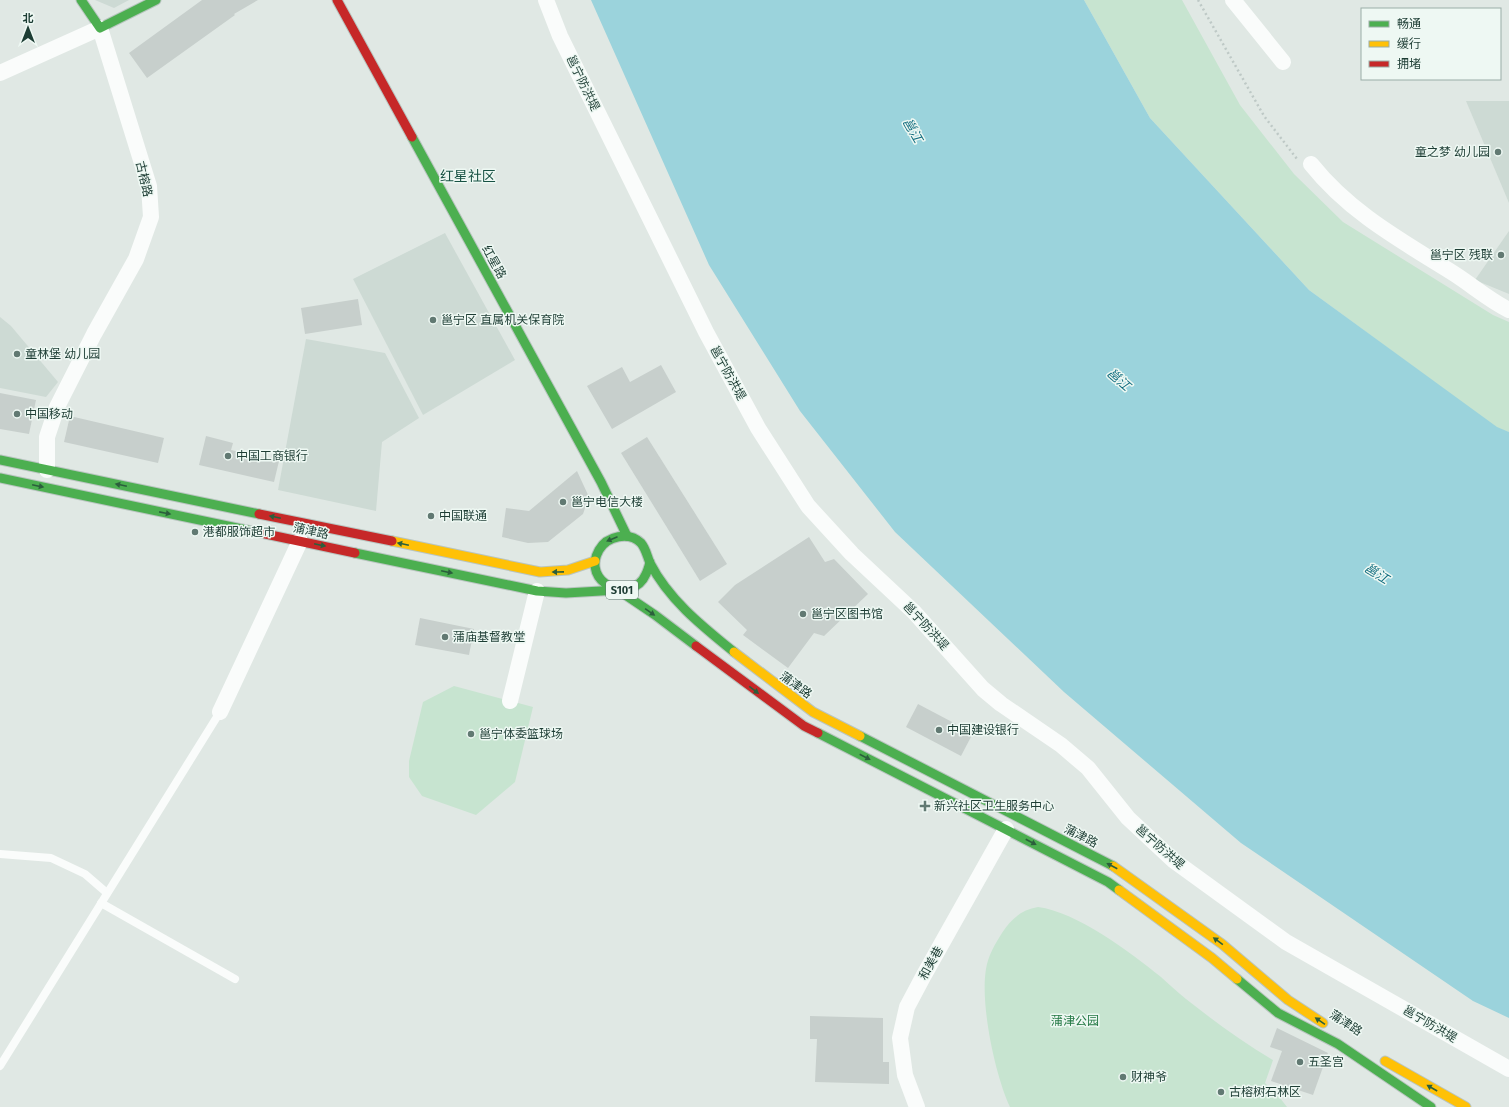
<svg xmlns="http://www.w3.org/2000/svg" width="1509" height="1107" font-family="'Fira Sans','Noto Sans SC',sans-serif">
<rect width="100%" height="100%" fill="#e0e8e4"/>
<!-- built -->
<g fill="#cddad4">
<polygon points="95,0 129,0 114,8"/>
<polygon points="1466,101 1509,101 1509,203"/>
<polygon points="1509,231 1509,294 1475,280"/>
<polygon points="445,233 515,360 423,415 353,279"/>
<polygon points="0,317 11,326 58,382 46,397 0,388"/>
<polygon points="306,339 385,353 419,418 382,442 376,511 278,490"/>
</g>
<!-- green -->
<g fill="#c7e4d0">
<polygon points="1084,0 1182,0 1240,105 1294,174 1343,222 1493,315 1509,322 1509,432 1497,428 1309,290 1150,118"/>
<polygon points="454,686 533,707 515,782 476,815 422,796 409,777 409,761 423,702"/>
<path d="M1038,907C1077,912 1130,952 1161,977C1169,984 1177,992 1186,999C1214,1021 1242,1042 1273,1060L1265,1083L1280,1098L1287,1107H1010C995,1075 980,1004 986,969C988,956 995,944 1002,933C1011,919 1021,910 1038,907Z"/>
</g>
<!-- water -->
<polygon fill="#9bd3dc" points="591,0 1084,0 1150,118 1309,290 1497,427 1509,432 1509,1018 1473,1001 1241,843 1064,692 895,532 800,411 709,265"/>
<!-- building -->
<g fill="#c7cfcc">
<polygon points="202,0 258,0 234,14 235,15 147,78 129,53"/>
<polygon points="358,299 362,325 305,334 301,308"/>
<polygon points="661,365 676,392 612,429 587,386 622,367 630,382"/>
<polygon points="0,393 36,400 29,434 0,429"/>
<polygon points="70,416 164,438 158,463 64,442"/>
<polygon points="206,436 233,443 231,450 279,461 274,482 199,465"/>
<polygon points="647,437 727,564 700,581 621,453"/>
<polygon points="577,471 589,497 583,514 548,542 528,543 502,537 506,508 529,511"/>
<polygon points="809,537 825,562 834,559 868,594 824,636 814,633 788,668 743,635 747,630 718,602 735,585"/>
<polygon points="420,618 474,629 469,655 415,645"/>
<polygon points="918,704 973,733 961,756 906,727"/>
<polygon points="810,1016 883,1018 883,1062 889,1062 889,1084 815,1082 817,1039 810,1039"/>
<polygon points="1277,1028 1328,1053 1313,1095 1271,1081 1282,1051 1270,1047"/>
</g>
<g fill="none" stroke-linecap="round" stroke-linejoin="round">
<defs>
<g id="fast">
<polyline points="81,0 100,28 156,0"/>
<polyline points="412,137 601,482 627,536"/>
<polyline points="0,460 259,514"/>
<polyline points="0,478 261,533"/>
<polyline points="355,553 537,591 566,593 618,590 655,615 696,646"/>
<path d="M650,562C649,566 648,570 646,574C632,606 580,583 599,550C607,536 629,531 641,543C646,549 647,556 650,563C669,600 702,626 734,652"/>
<polyline points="818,733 1108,882 1119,890"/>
<polyline points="860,736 1113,866"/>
<polyline points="1237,979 1278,1013 1338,1044 1431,1107"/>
</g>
<g id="slow">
<polyline points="392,541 540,572 568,570 595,561"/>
<polyline points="734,652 813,712 860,736"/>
<polyline points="1113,866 1222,944 1288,1000 1323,1023"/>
<polyline points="1119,890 1212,958 1237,979"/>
<polyline points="1385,1061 1466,1107"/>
</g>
<g id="jam">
<polyline points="337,0 412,137"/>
<polyline points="259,514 392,541"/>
<polyline points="261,533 355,553"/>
<polyline points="696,646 804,726 818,733"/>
</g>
</defs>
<!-- fast casing -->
<use href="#fast" stroke="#b9c5c0" stroke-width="11"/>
<!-- slow casing -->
<use href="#slow" stroke="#b9c5c0" stroke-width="11"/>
<!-- jam casing -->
<use href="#jam" stroke="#b9c5c0" stroke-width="11"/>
<!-- path -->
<polyline stroke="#bec9c6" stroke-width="2.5" stroke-dasharray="2 3" stroke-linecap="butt" points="1198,0 1264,116 1297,159"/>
<!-- lane -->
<g stroke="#fafcfb" stroke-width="8">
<polyline points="0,854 51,858 85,874 107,893"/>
<polyline points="101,903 235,979"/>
<polyline points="0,1066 220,712"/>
</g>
<!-- street -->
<g stroke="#fafcfb" stroke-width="16">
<polyline points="546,0 560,36 706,332 758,428 808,506 852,554 914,612 983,689 1001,704 1061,745 1088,768 1128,818 1173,860 1286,942 1509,1069"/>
<polyline points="1233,0 1283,62"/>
<polyline points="0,73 100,28 149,186 151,217 136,259 94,334 57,407 47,437 47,470"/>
<path d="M1311,164C1350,213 1402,241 1453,273C1472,285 1489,300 1509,310"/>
<polyline points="510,701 537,591"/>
<polyline points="220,712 300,541"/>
<polyline points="917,1107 905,1075 900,1038 907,1007 924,975 1006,829"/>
</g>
<!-- fast -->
<use href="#fast" stroke="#4caf50" stroke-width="9"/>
<!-- slow -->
<use href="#slow" stroke="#ffc107" stroke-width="9"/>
<!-- jam -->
<use href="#jam" stroke="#c62828" stroke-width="9"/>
</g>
<!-- one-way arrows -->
<defs><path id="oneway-solid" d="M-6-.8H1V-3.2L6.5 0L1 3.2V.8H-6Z"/></defs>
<g fill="#2b5f3c">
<use href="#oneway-solid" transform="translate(121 485) rotate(-168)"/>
<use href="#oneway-solid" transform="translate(38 486) rotate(12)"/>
<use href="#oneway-solid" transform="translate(165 513) rotate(11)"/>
<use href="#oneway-solid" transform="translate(275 517) rotate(-168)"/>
<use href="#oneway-solid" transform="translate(612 539) rotate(157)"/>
<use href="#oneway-solid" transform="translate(403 544) rotate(-168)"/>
<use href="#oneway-solid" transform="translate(320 545) rotate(12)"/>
<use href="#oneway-solid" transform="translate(447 572) rotate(12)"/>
<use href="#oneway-solid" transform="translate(558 572) rotate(179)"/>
<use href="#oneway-solid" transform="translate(650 612) rotate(35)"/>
<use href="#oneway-solid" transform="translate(754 690) rotate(37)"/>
<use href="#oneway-solid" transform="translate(865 757) rotate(27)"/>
<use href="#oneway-solid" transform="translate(1031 842) rotate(28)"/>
<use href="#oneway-solid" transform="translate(1112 866) rotate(-152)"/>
<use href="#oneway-solid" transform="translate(1218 941) rotate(-144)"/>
<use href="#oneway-solid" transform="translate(1320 1021) rotate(-146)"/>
<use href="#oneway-solid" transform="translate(1432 1088) rotate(-150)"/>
</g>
<!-- markers -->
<g fill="#617972" stroke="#eef8f3" stroke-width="1.5">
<circle cx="1498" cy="152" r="4"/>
<circle cx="1501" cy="255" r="4"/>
<circle cx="433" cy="320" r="4"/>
<circle cx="17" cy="354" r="4"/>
<circle cx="17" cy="414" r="4"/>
<circle cx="228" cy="456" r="4"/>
<circle cx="563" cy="502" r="4"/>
<circle cx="431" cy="516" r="4"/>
<circle cx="195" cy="532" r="4"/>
<circle cx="803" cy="614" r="4"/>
<circle cx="445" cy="637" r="4"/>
<circle cx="939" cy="730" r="4"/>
<circle cx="471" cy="734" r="4"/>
<path d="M923 800h4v4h4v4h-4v4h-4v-4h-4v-4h4z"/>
<circle cx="1300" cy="1062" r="4"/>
<circle cx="1123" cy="1077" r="4"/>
<circle cx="1221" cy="1092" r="4"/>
</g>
<g text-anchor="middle" stroke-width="3" stroke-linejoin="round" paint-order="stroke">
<!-- shield labels -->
<rect fill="#eef8f3" stroke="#5c756d" stroke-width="1" x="606" y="581" width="32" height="18" rx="3"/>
<g font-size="11" font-weight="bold" fill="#1d3d34">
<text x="622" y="594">S101</text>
</g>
<!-- street labels -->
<g font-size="12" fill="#1d3d34" stroke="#eef8f3">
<text transform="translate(583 83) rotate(64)" y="4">邕宁防洪堤</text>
<text transform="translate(144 179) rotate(77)" y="4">古榕路</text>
<text transform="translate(494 262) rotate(61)" y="4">红星路</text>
<text transform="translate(728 373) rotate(61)" y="4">邕宁防洪堤</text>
<text transform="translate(311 531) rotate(12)" y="4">蒲津路</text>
<text transform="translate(926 626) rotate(47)" y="4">邕宁防洪堤</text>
<text transform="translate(796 685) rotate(36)" y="4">蒲津路</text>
<text transform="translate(1081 836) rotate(27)" y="4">蒲津路</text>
<text transform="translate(1160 847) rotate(41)" y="4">邕宁防洪堤</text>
<text transform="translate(931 963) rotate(-61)" y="4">和美巷</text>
<text transform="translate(1346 1023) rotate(33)" y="4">蒲津路</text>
<text transform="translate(1430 1024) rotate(30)" y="4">邕宁防洪堤</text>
</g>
<!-- poi labels -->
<g font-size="12" fill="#1d3d34" stroke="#eef8f3" text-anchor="start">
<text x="1490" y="156" text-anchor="end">童之梦 幼儿园</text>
<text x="1493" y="259" text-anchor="end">邕宁区 残联</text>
<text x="441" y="324">邕宁区 直属机关保育院</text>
<text x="25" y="358">童林堡 幼儿园</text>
<text x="25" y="418">中国移动</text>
<text x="236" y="460">中国工商银行</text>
<text x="571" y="506">邕宁电信大楼</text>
<text x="439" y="520">中国联通</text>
<text x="203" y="536">港都服饰超市</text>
<text x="811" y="618">邕宁区图书馆</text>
<text x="453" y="641">蒲庙基督教堂</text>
<text x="947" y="734">中国建设银行</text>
<text x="479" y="738">邕宁体委篮球场</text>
<text x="934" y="810">新兴社区卫生服务中心</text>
<text x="1308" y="1066">五圣宫</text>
<text x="1131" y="1081">财神爷</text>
<text x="1229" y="1096">古榕树石林区</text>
</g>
<!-- park labels -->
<g font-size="12" fill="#237844" stroke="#eef8f3">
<text x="1075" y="1025">蒲津公园</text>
</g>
<!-- water labels -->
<g font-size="13" font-style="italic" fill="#116d7f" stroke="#eef8f3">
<text transform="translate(913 130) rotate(60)" y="5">邕江</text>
<text transform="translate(1119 379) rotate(41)" y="5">邕江</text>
<text transform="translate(1377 573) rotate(32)" y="5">邕江</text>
</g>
<!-- quarter labels -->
<g font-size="14" fill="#175143" stroke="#eef8f3">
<text x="468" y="181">红星社区</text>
</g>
</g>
<!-- legend -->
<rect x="1361" y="8" width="140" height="72" fill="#eef8f3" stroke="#9aada7"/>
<rect x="1369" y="21" width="20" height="6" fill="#4caf50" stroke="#9aada7"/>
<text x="1397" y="28" font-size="12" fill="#1d3d34">畅通</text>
<rect x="1369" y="41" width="20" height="6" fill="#ffc107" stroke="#9aada7"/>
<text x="1397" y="48" font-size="12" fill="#1d3d34">缓行</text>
<rect x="1369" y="61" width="20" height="6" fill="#c62828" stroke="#9aada7"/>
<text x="1397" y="68" font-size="12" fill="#1d3d34">拥堵</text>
<!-- north arrow -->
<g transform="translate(28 28)" stroke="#eef8f3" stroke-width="3" paint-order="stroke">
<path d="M0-3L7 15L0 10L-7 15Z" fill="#1d3d34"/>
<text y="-6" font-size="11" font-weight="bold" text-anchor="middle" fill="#1d3d34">北</text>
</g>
</svg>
